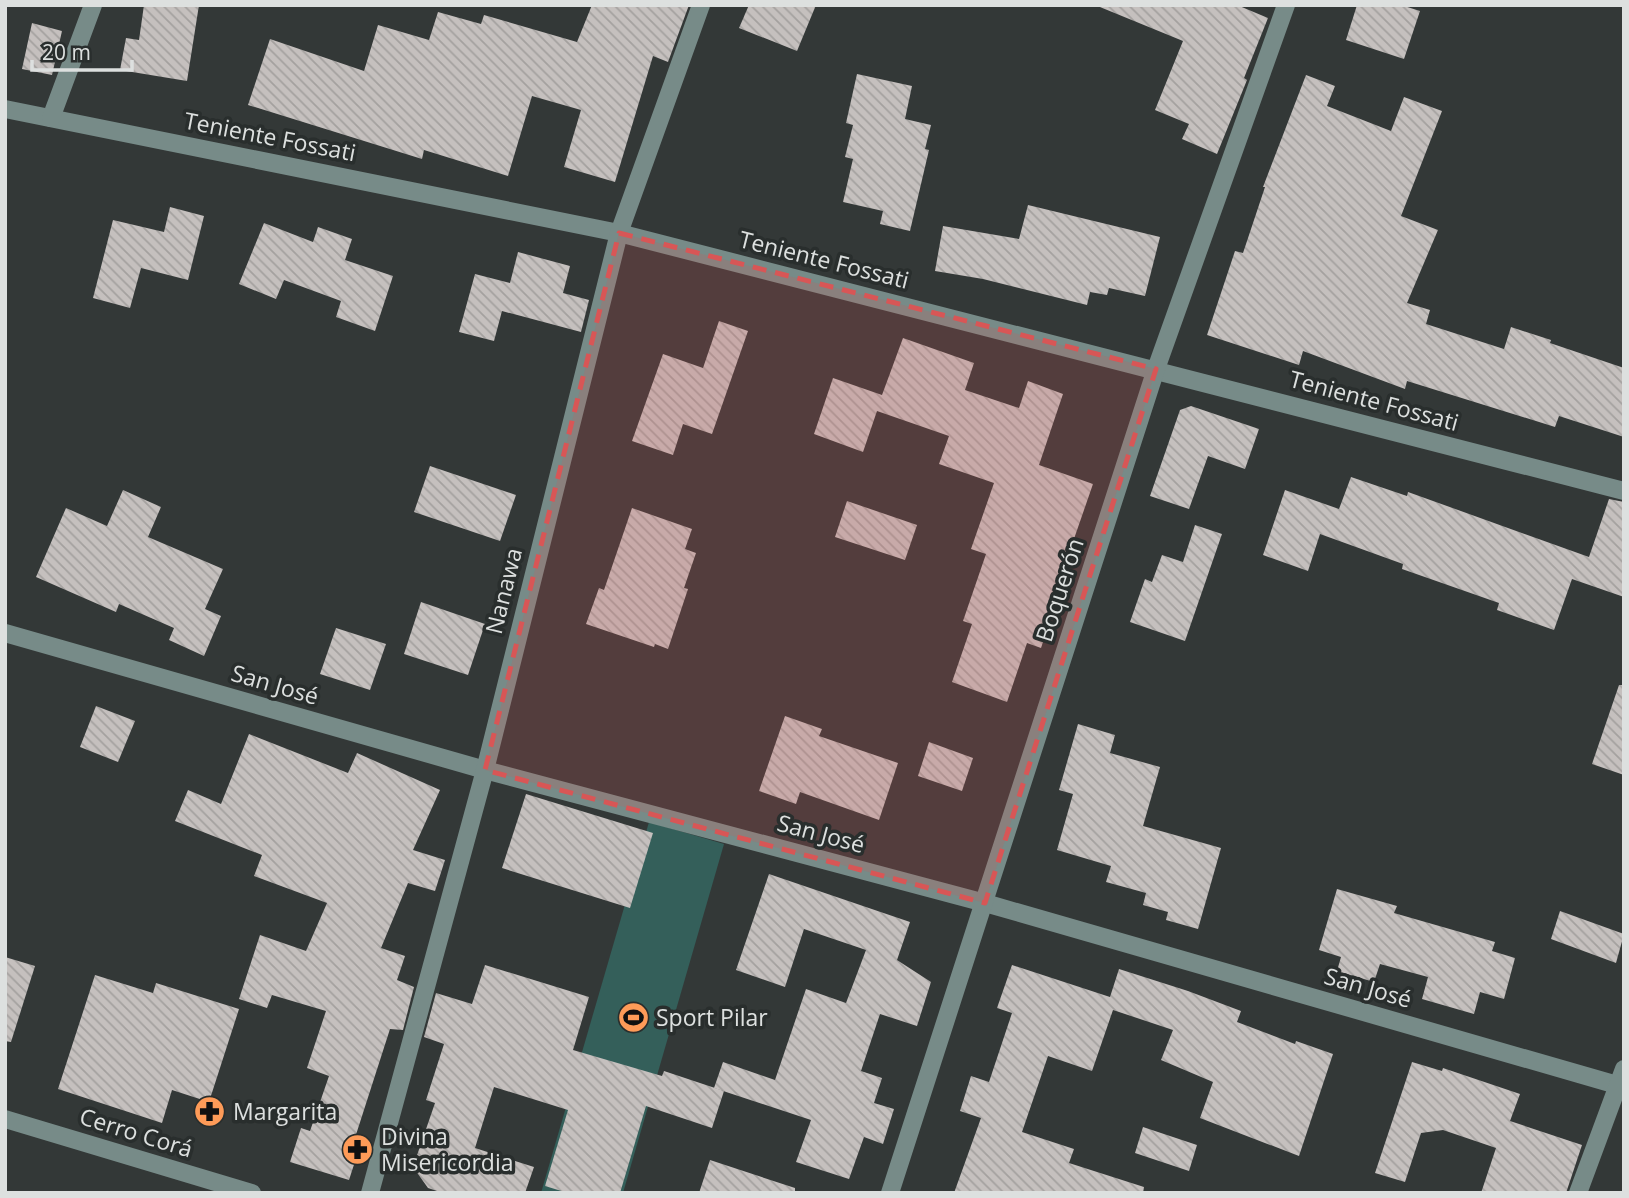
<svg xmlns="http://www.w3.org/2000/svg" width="1629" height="1198" font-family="'Open Sans',sans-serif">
<defs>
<pattern id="building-back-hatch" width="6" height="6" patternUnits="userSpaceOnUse" patternTransform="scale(1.75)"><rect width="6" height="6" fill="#c5c0be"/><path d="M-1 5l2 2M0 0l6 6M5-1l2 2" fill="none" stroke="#a4a19f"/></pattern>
</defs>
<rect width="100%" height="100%" fill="#333837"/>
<!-- pitch -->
<polygon fill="#345f5a" points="649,822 724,844 623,1193 541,1193"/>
<!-- building -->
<g fill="url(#building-back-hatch)">
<polygon points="144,5 199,5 187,81 120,70 126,38 139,40"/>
<polygon points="592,5 689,5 668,62 653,56 615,182 564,167 581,110 532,96 508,176 424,150 422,159 248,105 270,39 364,71 378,25 429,40 438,12 481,24 484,15 577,42"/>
<polygon points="749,5 816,5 797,51 739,28"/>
<polygon points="1095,5 1237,5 1268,18 1244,78 1247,80 1217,154 1182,139 1189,124 1155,110 1183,41"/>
<polygon points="1357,5 1401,5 1420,11 1404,59 1346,40"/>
<polygon points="32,23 62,31 52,75 22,69"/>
<polygon points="857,74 912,86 905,119 931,125 925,149 929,150 910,231 880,224 883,211 843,202 853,159 845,157 853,125 846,123"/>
<polygon points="1306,75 1335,86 1327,106 1391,131 1404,97 1442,111 1401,216 1438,230 1407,303 1430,310 1426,324 1504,349 1511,327 1551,340 1550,343 1624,368 1624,437 1559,416 1555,427 1407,381 1405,389 1303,351 1299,365 1207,335 1235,251 1243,253 1265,187 1263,187"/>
<polygon points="1028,205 1160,237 1145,296 1109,288 1107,295 1090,292 1087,305 983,279 935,271 943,226 1019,239"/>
<polygon points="170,207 204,216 188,280 141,268 130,308 93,298 113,220 164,232"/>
<polygon points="264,223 313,242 318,227 352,239 345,260 393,276 375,331 336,317 341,301 284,280 276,299 239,284"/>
<polygon points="518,252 570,266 563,293 589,300 581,332 502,311 494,341 459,332 475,274 510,283"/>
<polygon points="719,321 748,331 712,434 683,424 673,455 632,441 663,354 703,368"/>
<polygon points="903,338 974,363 965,390 1019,408 1028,381 1063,394 1039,465 1093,484 1049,611 1053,612 1041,648 1027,643 1007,702 952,682 972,624 963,621 986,554 971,549 994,483 939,464 949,436 877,411 863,452 814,434 833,378 882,395"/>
<polygon points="1191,406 1259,429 1245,469 1208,456 1189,509 1150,496 1180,410"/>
<polygon points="430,466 516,495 500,541 414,512"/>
<polygon points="1351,477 1407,496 1408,492 1589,557 1609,499 1624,502 1624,597 1572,579 1554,630 1497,610 1499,603 1402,569 1403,564 1320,534 1308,571 1263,555 1285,490 1339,509"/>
<polygon points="123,490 161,507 148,537 223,569 205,609 221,616 204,656 169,640 174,628 119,604 116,612 36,577 66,508 107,526"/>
<polygon points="847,501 917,525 905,560 835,537"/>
<polygon points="632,508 692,529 685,549 696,553 684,588 688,589 668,649 655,644 654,647 586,624 599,588 604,590"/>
<polygon points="1195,525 1222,534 1185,641 1130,622 1145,579 1152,582 1162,555 1183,562"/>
<polygon points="421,602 485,624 468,675 404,654"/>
<polygon points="336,628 386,644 370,690 320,674"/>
<polygon points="1619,685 1624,685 1624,775 1592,764"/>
<polygon points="96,706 135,721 118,762 80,747"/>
<polygon points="785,716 822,729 819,736 898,763 879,820 800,792 796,804 759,791"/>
<polygon points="1078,724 1115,735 1110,753 1160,767 1143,826 1221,848 1198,929 1166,920 1168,912 1143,905 1146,893 1106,882 1111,866 1057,850 1073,794 1059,790"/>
<polygon points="249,734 348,773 357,753 440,790 413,850 445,860 435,891 408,883 381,948 405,956 397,980 414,987 403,1030 390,1029 353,1144 360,1146 349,1180 290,1162 301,1128 310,1131 329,1076 307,1068 326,1011 272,995 267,1008 239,999 260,935 306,951 327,903 254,876 262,855 175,821 188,790 221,804"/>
<polygon points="929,742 973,758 962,791 918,776"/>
<polygon points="526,794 653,833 630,908 502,868"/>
<polygon points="769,874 910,922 897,960 931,982 917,1026 880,1014 861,1071 882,1078 874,1103 894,1109 883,1144 864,1137 849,1179 796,1162 811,1120 714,1088 723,1062 775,1080 806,989 846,1003 866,950 804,929 785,987 736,970"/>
<polygon points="1337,889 1397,906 1394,913 1495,942 1492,951 1515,958 1504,999 1480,992 1474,1014 1422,999 1428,977 1380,964 1374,982 1337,971 1341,957 1319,950"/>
<polygon points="1560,911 1624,934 1616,963 1551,939"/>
<polygon points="5,957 35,966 11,1042 5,1041"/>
<polygon points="485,965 589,997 573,1050 662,1076 664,1071 724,1091 712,1128 646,1106 620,1193 568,1193 545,1186 568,1110 494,1087 475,1148 534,1167 525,1193 443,1193 428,1188 413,1167 435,1103 426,1100 444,1044 424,1037 436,993 472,1004"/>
<polygon points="1012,965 1110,997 1119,969 1188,991 1241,1011 1237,1022 1295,1044 1296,1041 1333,1054 1299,1156 1200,1118 1213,1082 1161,1060 1173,1030 1113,1010 1092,1071 1048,1056 1022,1132 1074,1149 1069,1163 1144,1187 1143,1193 954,1193 981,1118 960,1111 971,1076 989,1082 1012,1013 997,1008"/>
<polygon points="95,975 153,993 156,983 239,1009 209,1102 172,1090 162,1123 58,1089"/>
<polygon points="1412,1062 1442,1071 1443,1068 1520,1094 1510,1121 1582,1145 1566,1193 1481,1193 1496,1148 1443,1130 1421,1133 1405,1182 1375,1173"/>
<polygon points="1143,1127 1197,1145 1189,1171 1135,1153"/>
<polygon points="710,1160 795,1188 795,1193 699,1193"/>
</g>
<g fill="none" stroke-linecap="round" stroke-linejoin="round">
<!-- minor -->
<g stroke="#778b88" stroke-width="18">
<polyline points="5,109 619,233 1624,491"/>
<polyline points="51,118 93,5"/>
<polyline points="5,633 485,770 985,903 1624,1087"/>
<polyline points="5,1119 252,1193"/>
<polyline points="370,1193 485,770 619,233 701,5"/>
<polyline points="890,1193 1156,369 1286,5"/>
<polyline points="1578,1193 1624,1069"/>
</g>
</g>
<!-- marked area -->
<path fill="#d85656" fill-opacity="0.2" stroke="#d85656" stroke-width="5" stroke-dasharray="14 9" stroke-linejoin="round" d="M619,233L1156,369L985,903L485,770Z"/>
<!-- icons -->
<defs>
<symbol id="stadium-disc" viewBox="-11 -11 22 22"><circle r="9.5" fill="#fe9b58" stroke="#292e2d"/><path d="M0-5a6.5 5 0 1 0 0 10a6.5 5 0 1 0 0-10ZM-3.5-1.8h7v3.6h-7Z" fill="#111"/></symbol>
<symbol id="pharmacy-disc" viewBox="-11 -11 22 22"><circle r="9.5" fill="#fe9b58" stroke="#292e2d"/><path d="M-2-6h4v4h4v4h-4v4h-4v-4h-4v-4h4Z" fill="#111"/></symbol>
</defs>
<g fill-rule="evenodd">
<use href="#stadium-disc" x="616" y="1000" width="35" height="35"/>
<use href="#pharmacy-disc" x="192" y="1094" width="35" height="35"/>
<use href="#pharmacy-disc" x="340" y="1132" width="35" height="35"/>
</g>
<g text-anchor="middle" stroke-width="7" stroke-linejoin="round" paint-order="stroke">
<!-- street labels -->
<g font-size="23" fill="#dde0df" stroke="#292e2d">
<text transform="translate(270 137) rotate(11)" y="8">Teniente Fossati</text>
<text transform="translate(824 260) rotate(14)" y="8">Teniente Fossati</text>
<text transform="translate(1374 401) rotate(15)" y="8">Teniente Fossati</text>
<text transform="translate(1060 590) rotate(-72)" y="8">Boquerón</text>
<text transform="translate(504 591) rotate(-76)" y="8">Nanawa</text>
<text transform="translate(275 685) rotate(16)" y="8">San José</text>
<text transform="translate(821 834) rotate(15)" y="8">San José</text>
<text transform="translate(1368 988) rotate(16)" y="8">San José</text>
<text transform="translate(136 1133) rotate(17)" y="8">Cerro Corá</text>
</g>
<!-- poi labels -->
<g font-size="23" fill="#dde0df" stroke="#292e2d" text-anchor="start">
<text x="656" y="1026">Sport Pilar</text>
<text x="233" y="1120">Margarita</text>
<text x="381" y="1145">Divina<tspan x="381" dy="26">Misericordia</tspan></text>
</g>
</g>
<!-- border -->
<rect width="1629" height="1198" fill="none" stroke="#dde0df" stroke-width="14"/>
<!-- scale -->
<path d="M32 60v10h100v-10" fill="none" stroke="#dde0df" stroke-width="3.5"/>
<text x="42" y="60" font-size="21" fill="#dde0df" stroke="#292e2d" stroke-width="5" paint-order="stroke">20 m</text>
</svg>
